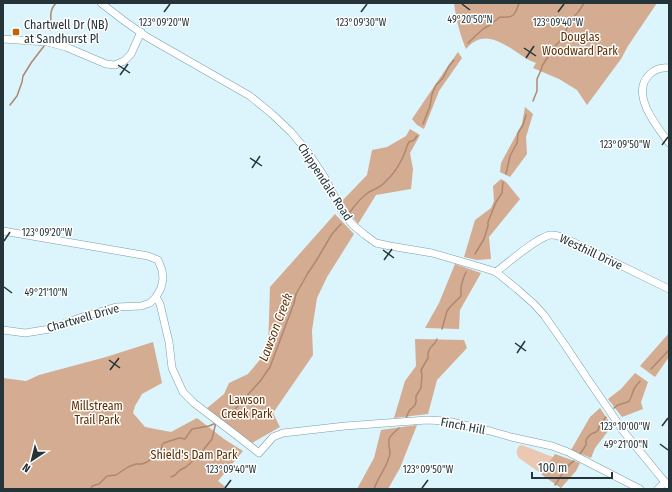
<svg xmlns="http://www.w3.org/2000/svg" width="672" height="492" font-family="'Fira Sans Condensed',sans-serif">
<rect width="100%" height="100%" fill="#dcf4fc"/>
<!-- green -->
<path fill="#ebc8b1" d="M522,445L576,466L561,488L519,458C516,453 516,450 519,446Z"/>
<!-- forest -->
<g fill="#d3ac92">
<path d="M454,3H657L628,46L621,59L587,105L577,90L559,79L533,68L536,63C532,61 528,60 524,57C506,46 485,26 466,49C460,35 456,19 454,3Z"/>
<polygon points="458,52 462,58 439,91 424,129 417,125 412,119 448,66"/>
<polygon points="525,107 533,114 526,137 527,154 510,177 500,172 501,163 522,124"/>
<polygon points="410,129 420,135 410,153 413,169 411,189 376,195 358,224 351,215 342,201 367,175 372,150 387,147 406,136"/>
<polygon points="501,179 506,182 520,199 489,237 491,259 477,260 464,257 475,220 491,208 494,201 493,186"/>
<polygon points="335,214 354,234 327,277 317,298 312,330 313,355 273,413 280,427 252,443 206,409 224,394 229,383 248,374 268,350 270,287"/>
<polygon points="455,264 481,273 460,310 459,329 425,328 439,303"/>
<polygon points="669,333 669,357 655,377 640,366"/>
<polygon points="415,339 464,340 467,348 437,380 428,414 394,418 405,381 416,366"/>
<polygon points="153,342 162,383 142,394 135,406 133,413 145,427 171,432 197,418 224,439 243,451 218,481 228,489 3,489 3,378 26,381 39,375 106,357"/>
<polygon points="635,373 648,382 641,402 643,409 622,417 608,399 621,389"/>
<polygon points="600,408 612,426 595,448 591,458 571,450 590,417"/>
<polygon points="417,425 400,468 388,489 357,489 374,458 381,430"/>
<polygon points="555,454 580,463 576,471 561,488 541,474"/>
</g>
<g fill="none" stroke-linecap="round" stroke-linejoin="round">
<!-- stream -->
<g stroke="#ae886f" stroke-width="1.5">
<path d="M50,30C53,21 47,12 56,3"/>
<path d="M468,43L483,29L490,25L500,17C513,18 515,16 519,3"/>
<polyline points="533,101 537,91 537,79 541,70 542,66 555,46 565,36 568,22 573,18 579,11 584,3"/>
<polyline points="10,105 17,96 22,82 23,76 31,63 44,46"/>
<polyline points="423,124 430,106 432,94 436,85 443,78 449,66 454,60"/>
<polyline points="506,174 510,156 517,143 518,133 523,125 526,115"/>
<path d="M350,212C355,205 362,197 369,192C375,189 381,187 385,182C392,176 398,167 402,159C405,154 406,147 409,142L414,140L417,136"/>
<polyline points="475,254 484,239 488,226 488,222 496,202 502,193 503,182"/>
<path d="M442,329L447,311L450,307L461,296C460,287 462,280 466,272"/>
<polyline points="651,369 669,350"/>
<path d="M614,408C620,402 624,405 629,401C633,396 632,390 636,386C637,384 639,383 640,381"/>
<polyline points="406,418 409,411 415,405 416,402 416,396 421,388 422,375 421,370 428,358 428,353 430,348 435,343 437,339"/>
<polyline points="220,419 235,409 261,380 270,367 294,303 296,294 308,273 316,261 332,234 341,224"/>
<polyline points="580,454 586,445 586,440 588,437 591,434 596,432 598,430 600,424 606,417"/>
<polyline points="171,477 175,475 180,470 186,467 200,454 212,439 216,422"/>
<path d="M555,485C561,477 565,466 574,461"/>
<polyline points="91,489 92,486 99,484 107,476 116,475 128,467 136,464 142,464 147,462 158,454 161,451 162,445 164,443 179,438 185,439 192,429 209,426 216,423"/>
<path d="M374,489C377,480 383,472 387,463C388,460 390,456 390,453C390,448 387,443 390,437C392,434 396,431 399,428"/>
</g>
<defs>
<g id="tertiary">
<polyline points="101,3 123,20 147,37 250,96 272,114 291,132 307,151 325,178 343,213 353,225 365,235 376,243 390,246 432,253 487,269 496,272 517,289 534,304 544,315 565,345 587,378 624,432 669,487"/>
<polyline points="3,39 47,42 66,47 106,64 115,65 124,61 131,54 141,32"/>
<path d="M669,68C661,67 655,69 649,75C630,94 657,127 669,143"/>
<polyline points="3,231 148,256 158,260 162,270 163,279 161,288 156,297 150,303 141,306 116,307 82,317 50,329 25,333 3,330"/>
<path d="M496,272C508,263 536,238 550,235C558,234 566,239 573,242L669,289"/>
<polyline points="156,297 160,304 169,342 172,368 183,392 194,403 236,435 259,453 273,437 283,433 345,426 427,420 447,421 490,431 511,437 552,446 568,452 640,489"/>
<polyline points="658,489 665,482"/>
</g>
</defs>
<!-- tertiary casing -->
<use href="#tertiary" stroke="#789fab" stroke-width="8"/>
<!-- tertiary -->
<use href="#tertiary" stroke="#fff" stroke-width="7"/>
</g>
<!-- ticks -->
<path fill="none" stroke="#243439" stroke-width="1.5" d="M462,4L470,10M164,12L170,4M361,12L367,4M558,12L564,4M524,48L536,56M526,58L534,46M118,65L130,73M120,75L128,64M662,145L668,137M250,158L262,166M252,168L260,156M4,241L10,232M383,250L394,258M384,260L392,249M4,287L12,293M515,343L526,351M517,353L525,341M109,360L120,368M110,370L119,358M662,426L668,418M660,444L668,450M225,488L231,480M422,488L428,480"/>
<!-- markers -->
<rect fill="#bf640b" stroke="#fff" stroke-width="1.5" x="12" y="28" width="8" height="8" rx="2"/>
<g text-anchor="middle" stroke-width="3" stroke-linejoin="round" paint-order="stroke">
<!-- poi labels -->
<g font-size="12" fill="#243439" stroke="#fff" text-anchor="start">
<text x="24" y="29">Chartwell Dr (NB)<tspan x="24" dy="14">at Sandhurst Pl</tspan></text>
</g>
<!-- park labels -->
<g font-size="12" fill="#5e2d00" stroke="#fff">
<text x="580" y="41">Douglas<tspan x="580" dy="14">Woodward Park</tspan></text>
<text x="247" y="404">Lawson<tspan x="247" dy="14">Creek Park</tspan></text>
<text x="97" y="410">Millstream<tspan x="97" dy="14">Trail Park</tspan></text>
<text x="194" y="459">Shield's Dam Park</text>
</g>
<!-- street labels -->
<g font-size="12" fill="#243439" stroke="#fff">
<text transform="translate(325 182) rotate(57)" y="4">Chippendale Road</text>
<text transform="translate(591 252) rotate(25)" y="4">Westhill Drive</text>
<text transform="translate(83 318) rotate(-16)" y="4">Chartwell Drive</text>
<text transform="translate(463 426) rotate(11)" y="4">Finch Hill</text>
</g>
<!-- water labels -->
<g font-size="13" font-style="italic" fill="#663408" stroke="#fff">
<text transform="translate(275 327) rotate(-69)" y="5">Lawson Creek</text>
</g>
</g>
<g font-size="10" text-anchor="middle" fill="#243439" stroke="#fff" stroke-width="3" stroke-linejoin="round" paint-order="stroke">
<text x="470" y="23">49°20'50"N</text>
<text x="164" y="26">123°09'20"W</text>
<text x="361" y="26">123°09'30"W</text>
<text x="558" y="26">123°09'40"W</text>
<text x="625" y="148">123°09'50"W</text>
<text x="47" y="236">123°09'20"W</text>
<text x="46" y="296">49°21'10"N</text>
<text x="625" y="430">123°10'00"W</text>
<text x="626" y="448">49°21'00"N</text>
<text x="231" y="473">123°09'40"W</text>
<text x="428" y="473">123°09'50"W</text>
</g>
<!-- border -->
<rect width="672" height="492" fill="none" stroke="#243439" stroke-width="8"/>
<!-- north arrow -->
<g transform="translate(32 460) rotate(215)" stroke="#ffffff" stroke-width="3" paint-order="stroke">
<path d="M0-3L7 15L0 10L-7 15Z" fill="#243439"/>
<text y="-6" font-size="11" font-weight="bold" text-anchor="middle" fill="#243439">N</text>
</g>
<!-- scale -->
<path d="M532 472v6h80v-6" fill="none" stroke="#243439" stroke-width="2"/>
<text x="538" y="472" font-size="12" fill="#243439" stroke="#ffffff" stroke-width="3" paint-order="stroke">100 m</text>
</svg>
